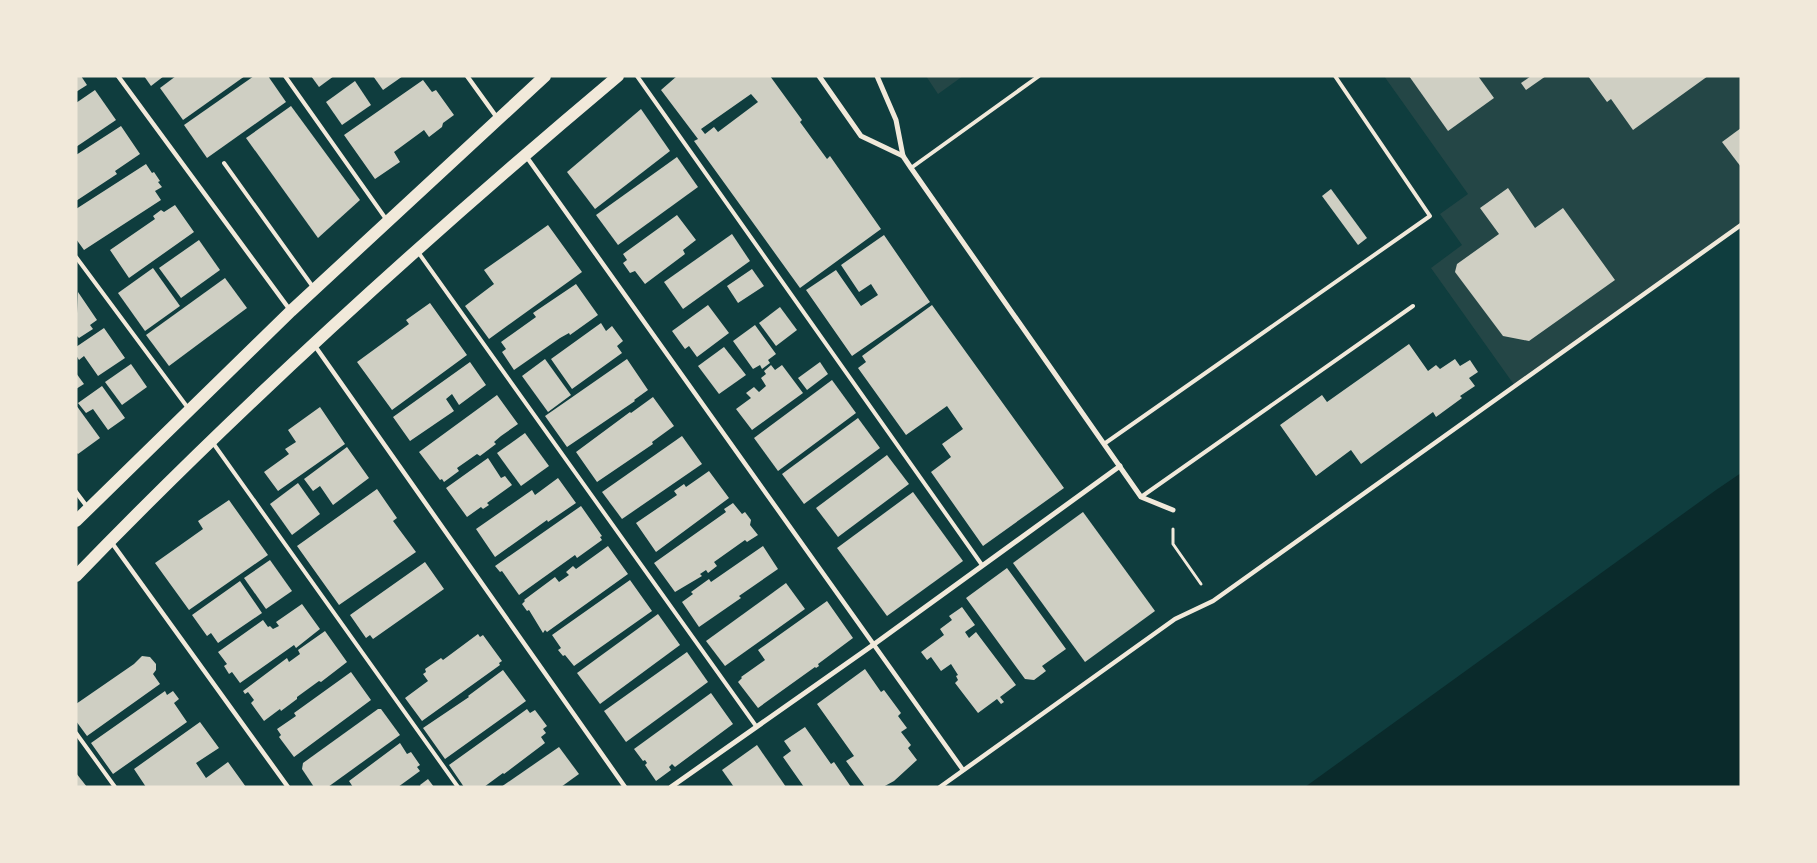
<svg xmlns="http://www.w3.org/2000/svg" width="1817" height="863" font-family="'Varela Round',sans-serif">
<rect width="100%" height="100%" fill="#0f3d3e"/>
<!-- green -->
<g fill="#244646">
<polygon points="926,76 963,76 938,94"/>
<polygon points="1384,76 1741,76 1741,225 1515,386 1431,268 1462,245 1440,214 1468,194"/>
</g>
<!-- water -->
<polygon fill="#0a2a2b" points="1741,473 1741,787 1305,787 1716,490"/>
<!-- building -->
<g fill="#cfcfc3" fill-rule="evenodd">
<polygon points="76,76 81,76 87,85 76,92"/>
<polygon points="144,76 164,76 151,86"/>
<polygon points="176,76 245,76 183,120 160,88"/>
<polygon points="254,76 268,76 286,102 207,158 184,125"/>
<polygon points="311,76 334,76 319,87"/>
<polygon points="373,76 403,76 383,90"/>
<path d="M677,76H770L802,120L800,122L827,159L830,156L881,229L800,288L694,141L698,139L661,90ZM751,94L758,102L718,132L714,127L705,134L701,129Z"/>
<polygon points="1409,76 1478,76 1494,98 1448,131"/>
<polygon points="1531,76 1546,76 1526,90 1521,83"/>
<polygon points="1588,76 1708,76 1633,130 1611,99 1607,102"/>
<polygon points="423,80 432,92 436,90 454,115 443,123 442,127 429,137 424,130 394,152 400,162 375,179 344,135"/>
<polygon points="355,81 371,105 342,125 326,102"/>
<polygon points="95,90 116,120 76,147 76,103"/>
<polygon points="291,106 360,200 318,238 246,138"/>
<polygon points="641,109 670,151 595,209 567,172"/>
<polygon points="121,126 140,154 115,171 117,174 76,201 76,155"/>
<polygon points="1741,128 1741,167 1722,142"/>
<polygon points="677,157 698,187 618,245 596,215"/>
<polygon points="146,164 152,173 154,172 160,181 158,182 162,187 155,191 161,200 84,250 76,239 76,209"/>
<polygon points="1508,188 1535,228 1563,208 1615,280 1529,341 1503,336 1455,272 1457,264 1499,234 1480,208"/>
<polygon points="1331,189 1367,238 1358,245 1322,196"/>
<polygon points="175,205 194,232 129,278 110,250 155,219 153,216 161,210 164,212"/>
<polygon points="677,215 696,240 683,250 685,254 645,284 635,271 630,273 623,263 627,260 623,254"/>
<polygon points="548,225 582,272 489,339 465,306 494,284 484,270"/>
<polygon points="732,234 750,261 683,309 664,282"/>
<polygon points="884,235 930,302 852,356 806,290 836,270 861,306 878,295 871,284 859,292 841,265"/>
<polygon points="199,240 220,270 181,298 159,268"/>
<polygon points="153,268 180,306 145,331 118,293"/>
<polygon points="752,269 764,286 738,303 727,286"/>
<polygon points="225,278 247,308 169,366 146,335"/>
<polygon points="576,284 598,315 570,335 569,333 560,338 514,370 502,352 506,349 501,342 536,317 533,313"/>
<polygon points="78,292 97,320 90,325 93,329 79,338 76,335"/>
<polygon points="430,303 467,355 392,410 357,362 409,324 406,320"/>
<polygon points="708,305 729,333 697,357 689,346 685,349 672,331"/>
<polygon points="932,305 1064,488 983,546 931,472 951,457 942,444 963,429 947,406 906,435 858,368 866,362 862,356"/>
<polygon points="780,307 797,330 776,346 759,323"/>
<polygon points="601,323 606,331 612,326 623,341 617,346 622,353 572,389 551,359"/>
<polygon points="755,325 776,354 768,360 770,363 762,369 760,365 753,369 733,341"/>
<polygon points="104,328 125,358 98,376 84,356 79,360 76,355 76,347"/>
<polygon points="1409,344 1428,371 1436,365 1440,369 1455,359 1460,366 1470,360 1478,372 1469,378 1475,386 1460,396 1462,398 1436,417 1433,412 1361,464 1351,450 1316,476 1280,425 1322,395 1327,402"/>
<polygon points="724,347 746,375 719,394 698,366"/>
<polygon points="545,359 571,395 548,412 522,376"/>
<polygon points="627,359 648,390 634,400 635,401 567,447 545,416"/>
<polygon points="470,362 486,385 459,405 452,394 446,399 454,411 410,441 393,417"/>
<polygon points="820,362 828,374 807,390 798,378"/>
<polygon points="131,364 147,387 122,405 105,382"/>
<polygon points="771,365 775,370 782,365 803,393 752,430 736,409 751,398 746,393 754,387 759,392 766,386 761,378 766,374 764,371"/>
<polygon points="76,373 84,384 76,389"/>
<polygon points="832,380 856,413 778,471 754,438"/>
<polygon points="102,386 125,418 108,430 93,409 86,413 78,403"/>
<polygon points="497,395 518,424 501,436 494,442 496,444 480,456 477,454 457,468 459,471 444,482 442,479 440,480 419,452"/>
<polygon points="653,397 674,426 652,442 653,444 597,482 576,452 630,412 631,413"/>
<polygon points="76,405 100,438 78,454 76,452"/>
<polygon points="320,407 345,444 278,491 264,472 289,454 285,449 296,442 288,430"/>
<polygon points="858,418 880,448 804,504 782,474"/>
<polygon points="525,433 549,466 521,486 497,453"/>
<polygon points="682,436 702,464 622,519 602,492"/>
<polygon points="347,447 369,478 333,505 320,486 313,491 304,479"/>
<polygon points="887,455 909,484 838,537 816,508"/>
<polygon points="488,458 501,478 505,476 512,485 487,503 489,505 483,509 481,507 467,517 446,488"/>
<polygon points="709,471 729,498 656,552 636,523 677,495 674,491 684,484 686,487"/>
<polygon points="558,478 576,503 548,522 547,520 495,557 476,529 532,490 535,495"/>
<polygon points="298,483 320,514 292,535 270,504"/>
<polygon points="377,489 397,518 393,521 416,552 339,605 297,546"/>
<polygon points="913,492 963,561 887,616 837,548"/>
<polygon points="229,500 268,555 189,610 155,563 203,529 198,521"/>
<polygon points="733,503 742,514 745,512 751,520 750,525 758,535 747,542 745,540 714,562 717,566 708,573 706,570 700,574 702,576 675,592 654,563 726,512 724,509"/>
<polygon points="581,506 602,536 600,537 602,540 577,558 575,555 519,595 502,571 500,572 495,566"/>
<polygon points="1083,512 1155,611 1085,662 1013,563"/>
<polygon points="608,546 628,574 547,632 545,630 543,633 529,610 527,611 522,604 525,601 524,600 555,577 559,582 569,575 566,572 573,566 576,569"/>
<polygon points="763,546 778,569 739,596 741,598 699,627 682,602 693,594 691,592 709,579 711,582"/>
<polygon points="270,560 292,591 266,609 244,578"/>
<polygon points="425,562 444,589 373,639 370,635 366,638 350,615"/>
<polygon points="1007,568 1066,649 1042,666 1046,671 1034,680 1025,679 966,598"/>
<polygon points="630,580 652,611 574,666 565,655 563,656 558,650 561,648 552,635"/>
<polygon points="240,581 262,613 218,643 211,633 207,636 192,615"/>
<polygon points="786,583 805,609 725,666 706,641"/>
<polygon points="827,601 853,638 818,664 819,666 816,668 815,667 758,708 738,682 742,678 741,677 765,660 758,650"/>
<polygon points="302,604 320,629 296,648 294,645 240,683 232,672 229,674 224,666 227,664 218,652 263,620 268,627 270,626 273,629 279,626 276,622"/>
<polygon points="962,607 975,625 965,632 969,638 976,632 1016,685 1000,697 1004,702 1001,704 997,699 978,713 955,683 958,680 956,676 958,675 951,664 941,671 931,657 927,660 921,652 944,635 940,629 952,620 949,616"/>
<polygon points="658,614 680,645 600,704 577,673"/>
<polygon points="325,631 347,662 321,682 319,681 297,697 297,699 281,711 280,709 264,721 251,703 254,700 248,692 245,694 243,691 287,658 289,662 300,654 298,650"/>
<polygon points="478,634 480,637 483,635 502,661 499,663 500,665 422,721 405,698 428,681 423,674 426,672 425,669 441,658 443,660"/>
<polygon points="687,652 708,682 626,742 604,711"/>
<polygon points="142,656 150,657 156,664 156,670 153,674 160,684 87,736 76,721 76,704 134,664"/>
<polygon points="865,669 881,692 884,690 901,713 898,716 907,728 901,732 911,745 908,748 917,760 894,781 883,787 865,787 846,761 854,756 817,704"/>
<polygon points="503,670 526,701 445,759 423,728 469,697 468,696"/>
<polygon points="351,672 371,700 294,757 279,737 281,735 277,729 296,716 294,713"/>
<polygon points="165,691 167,695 173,691 179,699 174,703 187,722 113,774 91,743"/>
<polygon points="711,693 733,724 675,767 672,764 669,767 671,770 656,781 645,765 647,763 645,760 643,761 634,749"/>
<polygon points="378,709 381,709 400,735 328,787 314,787 302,769 303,763"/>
<polygon points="527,709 530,713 535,710 547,726 543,729 546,733 541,737 545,743 504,774 503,773 484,787 464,787 449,765"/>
<polygon points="200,722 219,748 196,763 206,778 228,762 246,787 146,787 134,769"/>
<polygon points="805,727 831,764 834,762 851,787 804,787 783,757 791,751 784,741"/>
<polygon points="400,743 407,754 411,752 420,765 417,767 420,771 398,787 353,787 349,781"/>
<polygon points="757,745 786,787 734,787 722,770"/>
<polygon points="559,747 579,774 561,787 501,787"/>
<polygon points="76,773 87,787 76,787"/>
<polygon points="428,779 434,787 421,787 420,785"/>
</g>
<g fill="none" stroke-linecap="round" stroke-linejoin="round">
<!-- path -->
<polyline stroke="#f1e9da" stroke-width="3" points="1173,529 1173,544 1201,584"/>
<!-- service -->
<g stroke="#f1e9da" stroke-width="4">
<polyline points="285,76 386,219"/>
<polyline points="637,76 982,565"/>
<polyline points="224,163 313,287"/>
<polyline points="911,168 1039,76"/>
<polyline points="418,252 756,726"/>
<polyline points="76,257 188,408"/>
<polyline points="213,443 458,787"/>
<polyline points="1104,444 1430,216 1335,76"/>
<polyline points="1141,497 1413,306"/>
<polyline points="76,733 115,787"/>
</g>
<!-- pedestrian -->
<g stroke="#f1e9da" stroke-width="4.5">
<polyline points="118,76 290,310"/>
<polyline points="467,76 498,119"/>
<polyline points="526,156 963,770"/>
<polyline points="315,346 625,787"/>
<polyline points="76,492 88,508"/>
<polyline points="112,543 288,787"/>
<polyline points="940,787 1175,619 1213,601 1741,225"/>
</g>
<!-- minor -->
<g stroke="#f1e9da" stroke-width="5">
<polyline points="819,76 861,136 903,156"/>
<polyline points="877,76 896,120 903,156 911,168 1141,497 1173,510"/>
<polyline points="671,787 873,645 1120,466"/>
</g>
<!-- primary -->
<g stroke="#f1e9da" stroke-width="12">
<polyline points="76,521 291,311 545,76"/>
<path d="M76,576C247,399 430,234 618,76"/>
</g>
</g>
<!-- border -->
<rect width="1817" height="863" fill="none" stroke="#f1e9da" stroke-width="155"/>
</svg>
